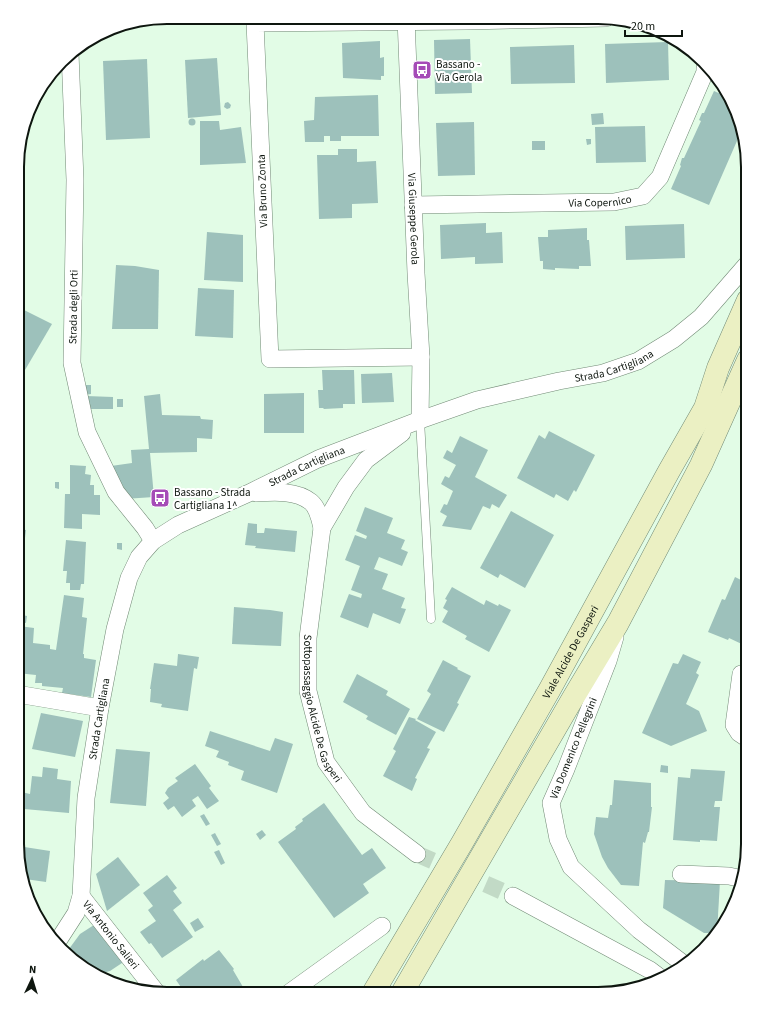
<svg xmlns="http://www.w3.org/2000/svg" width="765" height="1011" font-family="'Source Sans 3',sans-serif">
<rect width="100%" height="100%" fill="#e2fce6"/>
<!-- building -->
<g fill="#9dc1bb">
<polygon points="470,39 472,93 435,94 434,40"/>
<polygon points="380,41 380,58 384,57 384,76 381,76 381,80 343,78 342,43"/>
<polygon points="668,42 669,80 606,83 605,44"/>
<polygon points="574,45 575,83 511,84 510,47"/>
<polygon points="217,58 221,115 188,118 185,60"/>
<polygon points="147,59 150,138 106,140 103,61"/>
<polygon points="714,91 730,98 732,101 740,134 709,205 671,189 681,166 680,165 682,158 684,158 701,121 699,120 702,113 704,113"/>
<polygon points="378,95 379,136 341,136 341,141 330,141 330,136 324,136 324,142 305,142 304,121 314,120 315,97"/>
<polygon points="228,102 231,105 230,108 227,109 224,107 225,103"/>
<polygon points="603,113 604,124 592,125 591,114"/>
<circle cx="192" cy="122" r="3.5"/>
<polygon points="200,121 219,121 220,130 241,127 246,163 200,165"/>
<polygon points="474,122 475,175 438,176 436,123"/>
<polygon points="645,126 646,162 596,163 595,127"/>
<polygon points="586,139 591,139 591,144 587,145"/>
<rect x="532" y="141" width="13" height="9"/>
<polygon points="338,149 357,149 357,162 376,161 378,203 352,204 352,218 319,219 317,155 338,155"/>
<polygon points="486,223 486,233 502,232 503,263 475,264 475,257 441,259 440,225"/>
<polygon points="684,224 685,258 626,260 625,226"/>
<polygon points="587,228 587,240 589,240 591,266 579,266 579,269 555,268 555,270 543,269 543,261 540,261 538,237 548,237 548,230"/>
<polygon points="207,232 243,235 243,282 204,280"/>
<polygon points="116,265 135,266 159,270 158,329 112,329"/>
<polygon points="198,288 234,290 233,338 195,336"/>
<polygon points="18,307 52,324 25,370 18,367"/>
<polygon points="322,370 354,370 355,404 343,404 343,408 324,409 323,408 319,408 318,390 323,390"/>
<polygon points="392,373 394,402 362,403 361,374"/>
<polygon points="84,385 91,385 91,394 85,395"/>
<polygon points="304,393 304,433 264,433 264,394"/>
<polygon points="160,394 162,415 200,416 201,419 213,420 212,439 197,438 197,452 150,453 154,497 124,499 111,466 132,463 131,450 149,449 144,396"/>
<polygon points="86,396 113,397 113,409 88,409"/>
<rect x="117" y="399" width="6" height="8"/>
<rect x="18" y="418" width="3" height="6"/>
<polygon points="549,431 595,455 576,492 574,490 568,501 556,494 554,498 517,478 539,435 545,439"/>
<polygon points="460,436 488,450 475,477 507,495 499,508 492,504 490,509 483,506 471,530 442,526 447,516 440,512 444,504 447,505 453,491 441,484 445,476 449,478 456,465 443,458 447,450 452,453"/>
<polygon points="70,465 86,466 85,474 91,475 90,485 94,485 94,495 100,495 100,515 82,514 82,529 64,528 65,494 70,494"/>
<polygon points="55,482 59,482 59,489 55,488"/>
<polygon points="365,507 393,518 387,533 405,540 401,549 408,552 402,566 379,557 374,569 388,574 382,589 405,598 401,608 406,609 400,624 373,613 368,628 340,617 349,594 361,598 362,594 351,590 360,566 345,560 355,535 366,539 367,536 356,531"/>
<polygon points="511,511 554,535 525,588 500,574 498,578 480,568"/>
<polygon points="248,523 257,524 257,533 264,533 265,528 297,531 295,552 255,548 256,546 245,545"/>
<polygon points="18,529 26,530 23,554 19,554 19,557 18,557"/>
<polygon points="66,540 86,542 84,584 81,584 80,590 70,590 70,583 66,583 67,571 63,571"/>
<polygon points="117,543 122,543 122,550 117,549"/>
<polygon points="748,569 748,647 729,638 728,640 708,632 722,599 725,600 735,577 743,581"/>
<polygon points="452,587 484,605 486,600 498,606 499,604 511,610 489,652 465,639 467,636 442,622 448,611 443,608 447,600 445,599"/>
<polygon points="64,595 84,598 82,617 87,618 83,654 84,654 84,658 96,660 91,697 62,693 63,688 42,686 42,683 35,683 36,675 17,673 17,640 19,626 34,628 33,643 50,645 50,649 56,650"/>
<polygon points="234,607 270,610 283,612 281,646 232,644"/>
<polygon points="22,615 27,616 26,623 21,622"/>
<polygon points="178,654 199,657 197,669 194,668 188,711 161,707 162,704 150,702 151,689 150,689 154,663 177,666"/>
<polygon points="683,654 701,662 696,673 699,675 686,704 699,711 707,731 671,746 642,733 673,663 678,664"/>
<polygon points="443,660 458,668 457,669 471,676 457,703 459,704 444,732 417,719 431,694 427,691"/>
<polygon points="357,674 388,691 386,695 410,709 396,735 366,719 368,716 343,702"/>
<polygon points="41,713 83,721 75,757 32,749"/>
<polygon points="409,717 416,719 415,720 436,732 427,748 430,749 415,778 417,779 412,791 383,776 396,751 393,749"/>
<polygon points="210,731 270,751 275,738 293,744 277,793 241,780 244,771 228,765 229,762 216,757 219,751 205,746"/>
<polygon points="116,749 150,752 146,806 110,803"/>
<polygon points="195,764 211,786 209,788 219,801 207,809 198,796 192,800 196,806 182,817 174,806 168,810 163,803 169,798 165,793 168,788 178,781 175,778"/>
<polygon points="661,765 668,766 668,773 660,772"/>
<polygon points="43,767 58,769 57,779 71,781 69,813 24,809 21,823 17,822 17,791 30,794 32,776 42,777"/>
<polygon points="691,769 725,771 722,801 715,801 714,807 720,807 717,841 700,840 700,842 673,840 678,777 690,778"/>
<polygon points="17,774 23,776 21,784 17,783"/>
<polygon points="614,780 651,783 651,807 652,807 649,832 648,832 645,843 643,842 639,886 621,885 608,868 602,857 594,834 596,817 608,818 610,805 612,805"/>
<polygon points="324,803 362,855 372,848 386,868 363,884 369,893 334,918 278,842 296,829 295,827 303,821 302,819"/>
<polygon points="204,814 210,824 206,826 200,816"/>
<polygon points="262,830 266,835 260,840 256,834"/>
<polygon points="215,833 221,844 217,846 211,835"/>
<polygon points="18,846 50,851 46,882 25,879"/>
<polygon points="219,850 225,863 221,865 214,852"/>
<polygon points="118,857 140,885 107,911 96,874"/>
<polygon points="167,875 177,888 173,891 182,903 173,910 193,937 162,958 151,943 149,944 140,932 156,921 148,910 153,906 143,893"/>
<polygon points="665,880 720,881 717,933 704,933 663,908"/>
<polygon points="198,918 204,927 195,932 190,923"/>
<polygon points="94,925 125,961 110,971 99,974 84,969 66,953 80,934"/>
<polygon points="219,950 234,969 233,970 243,987 234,993 185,993 176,980 203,959 204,961"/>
</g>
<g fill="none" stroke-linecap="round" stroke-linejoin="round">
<!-- street-tunnel -->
<polyline stroke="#c2dac6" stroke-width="17" stroke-dasharray="17 8" stroke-linecap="butt" points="417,854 513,896"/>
<defs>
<polyline id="lane" points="420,420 431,619"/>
<g id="street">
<path id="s1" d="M406,18L416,273L421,357L420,420"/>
<polyline points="70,53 75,180 72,363 87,432 116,492 145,528 153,541"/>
<path id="s2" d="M413,205L614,202L643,196L660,177L705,72V68"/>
<polyline points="421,357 270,359 255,23 466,21 606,18"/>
<path id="s3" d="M402,433L366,460L346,487L322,528L308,638V691L326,762L363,813L417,854"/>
<path d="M256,493C273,492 296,490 311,502C318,508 320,519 322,528"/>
<polyline points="615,637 608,661 566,769 551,803 558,839 571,867 639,930 685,965"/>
<polyline points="741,674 734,725 739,733 748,739"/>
<polyline points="17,694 100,708"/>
<polyline points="681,874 729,876 743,879"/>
<path id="s4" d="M81,896L157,993"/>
<polyline points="513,896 650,970 662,979"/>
<path id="s5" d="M56,944L76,913L81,896L86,798L100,708L115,629L129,578L139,557L153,541L178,525L249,493L318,459L420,420L477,400L559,381L603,373L638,361L674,339L701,317L748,263"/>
<polyline points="289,993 382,926"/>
</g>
<g id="secondary">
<path id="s6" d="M373,993L462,843L550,689L669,471L705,408L718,368L748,300"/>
<polyline points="402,993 573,698 618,623 701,465 748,360"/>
</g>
</defs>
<!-- lane casing -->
<use href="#lane" stroke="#728a76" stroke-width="9"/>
<!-- street casing -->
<use href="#street" stroke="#728a76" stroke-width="18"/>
<!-- secondary casing -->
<use href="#secondary" stroke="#728a76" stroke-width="23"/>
<!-- lane -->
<use href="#lane" stroke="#fff" stroke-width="8"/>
<!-- street -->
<use href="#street" stroke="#fff" stroke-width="17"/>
<!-- secondary -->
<use href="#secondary" stroke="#ebf0c3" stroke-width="22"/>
</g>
<!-- icons -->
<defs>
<symbol id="bus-square" viewBox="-11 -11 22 22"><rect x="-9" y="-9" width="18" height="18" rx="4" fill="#a54bb7" stroke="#fff"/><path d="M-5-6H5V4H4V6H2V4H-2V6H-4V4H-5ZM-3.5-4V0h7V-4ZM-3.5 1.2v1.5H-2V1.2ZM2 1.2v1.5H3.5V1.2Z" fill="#fff"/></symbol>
</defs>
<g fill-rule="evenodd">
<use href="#bus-square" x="411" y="59" width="22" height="22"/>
<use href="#bus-square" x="149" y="487" width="22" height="22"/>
</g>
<g text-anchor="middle" stroke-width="4" stroke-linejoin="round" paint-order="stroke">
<!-- poi labels -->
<g font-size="11" fill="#0e160f" stroke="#fff" text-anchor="start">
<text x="436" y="68">Bassano -<tspan x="436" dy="13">Via Gerola</tspan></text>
<text x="174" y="496">Bassano - Strada<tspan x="174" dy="13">Cartigliana 1^</tspan></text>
</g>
<!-- street labels -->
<g font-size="11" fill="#0e160f" stroke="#fff">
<text transform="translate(262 191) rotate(-92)" y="4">Via Bruno Zonta</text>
<text dy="4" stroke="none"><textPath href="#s2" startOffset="187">Via Copernico</textPath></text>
<text dy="4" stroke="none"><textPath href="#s1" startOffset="201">Via Giuseppe Gerola</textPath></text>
<text transform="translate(73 307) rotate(-89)" y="4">Strada degli Orti</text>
<text dy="4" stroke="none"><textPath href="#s5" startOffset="917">Strada Cartigliana</textPath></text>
<text dy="4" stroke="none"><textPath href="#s5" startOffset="593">Strada Cartigliana</textPath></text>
<text dy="4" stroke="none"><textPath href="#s6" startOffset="394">Viale Alcide De Gasperi</textPath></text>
<text dy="4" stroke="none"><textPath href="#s3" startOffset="310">Sottopassaggio Alcide De Gasperi</textPath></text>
<text dy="4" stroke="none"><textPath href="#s5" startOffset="233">Strada Cartigliana</textPath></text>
<text transform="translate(573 748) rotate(-68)" y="4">Via Domenico Pellegrini</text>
<text dy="4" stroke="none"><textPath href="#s4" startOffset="49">Via Antonio Salieri</textPath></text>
</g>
</g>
<!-- crop -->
<path d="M0 0H765V1011H0ZM167 24H598A143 143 0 0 1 741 167V844A143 143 0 0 1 598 987H167A143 143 0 0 1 24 844V167A143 143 0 0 1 167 24Z" fill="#fff" fill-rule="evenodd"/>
<path fill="none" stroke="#0e160f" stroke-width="2" d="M167 24H598A143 143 0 0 1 741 167V844A143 143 0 0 1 598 987H167A143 143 0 0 1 24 844V167A143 143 0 0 1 167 24Z"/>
<!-- north arrow -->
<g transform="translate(32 979) rotate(4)" stroke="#ffffff" stroke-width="3" paint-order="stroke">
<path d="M0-3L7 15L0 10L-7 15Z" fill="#0e160f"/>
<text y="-6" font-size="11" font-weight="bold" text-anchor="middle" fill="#0e160f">N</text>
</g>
<!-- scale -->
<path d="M625 30v6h57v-6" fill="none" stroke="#0e160f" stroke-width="2"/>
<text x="631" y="30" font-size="12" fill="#0e160f" stroke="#ffffff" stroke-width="3" paint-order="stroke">20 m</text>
</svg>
